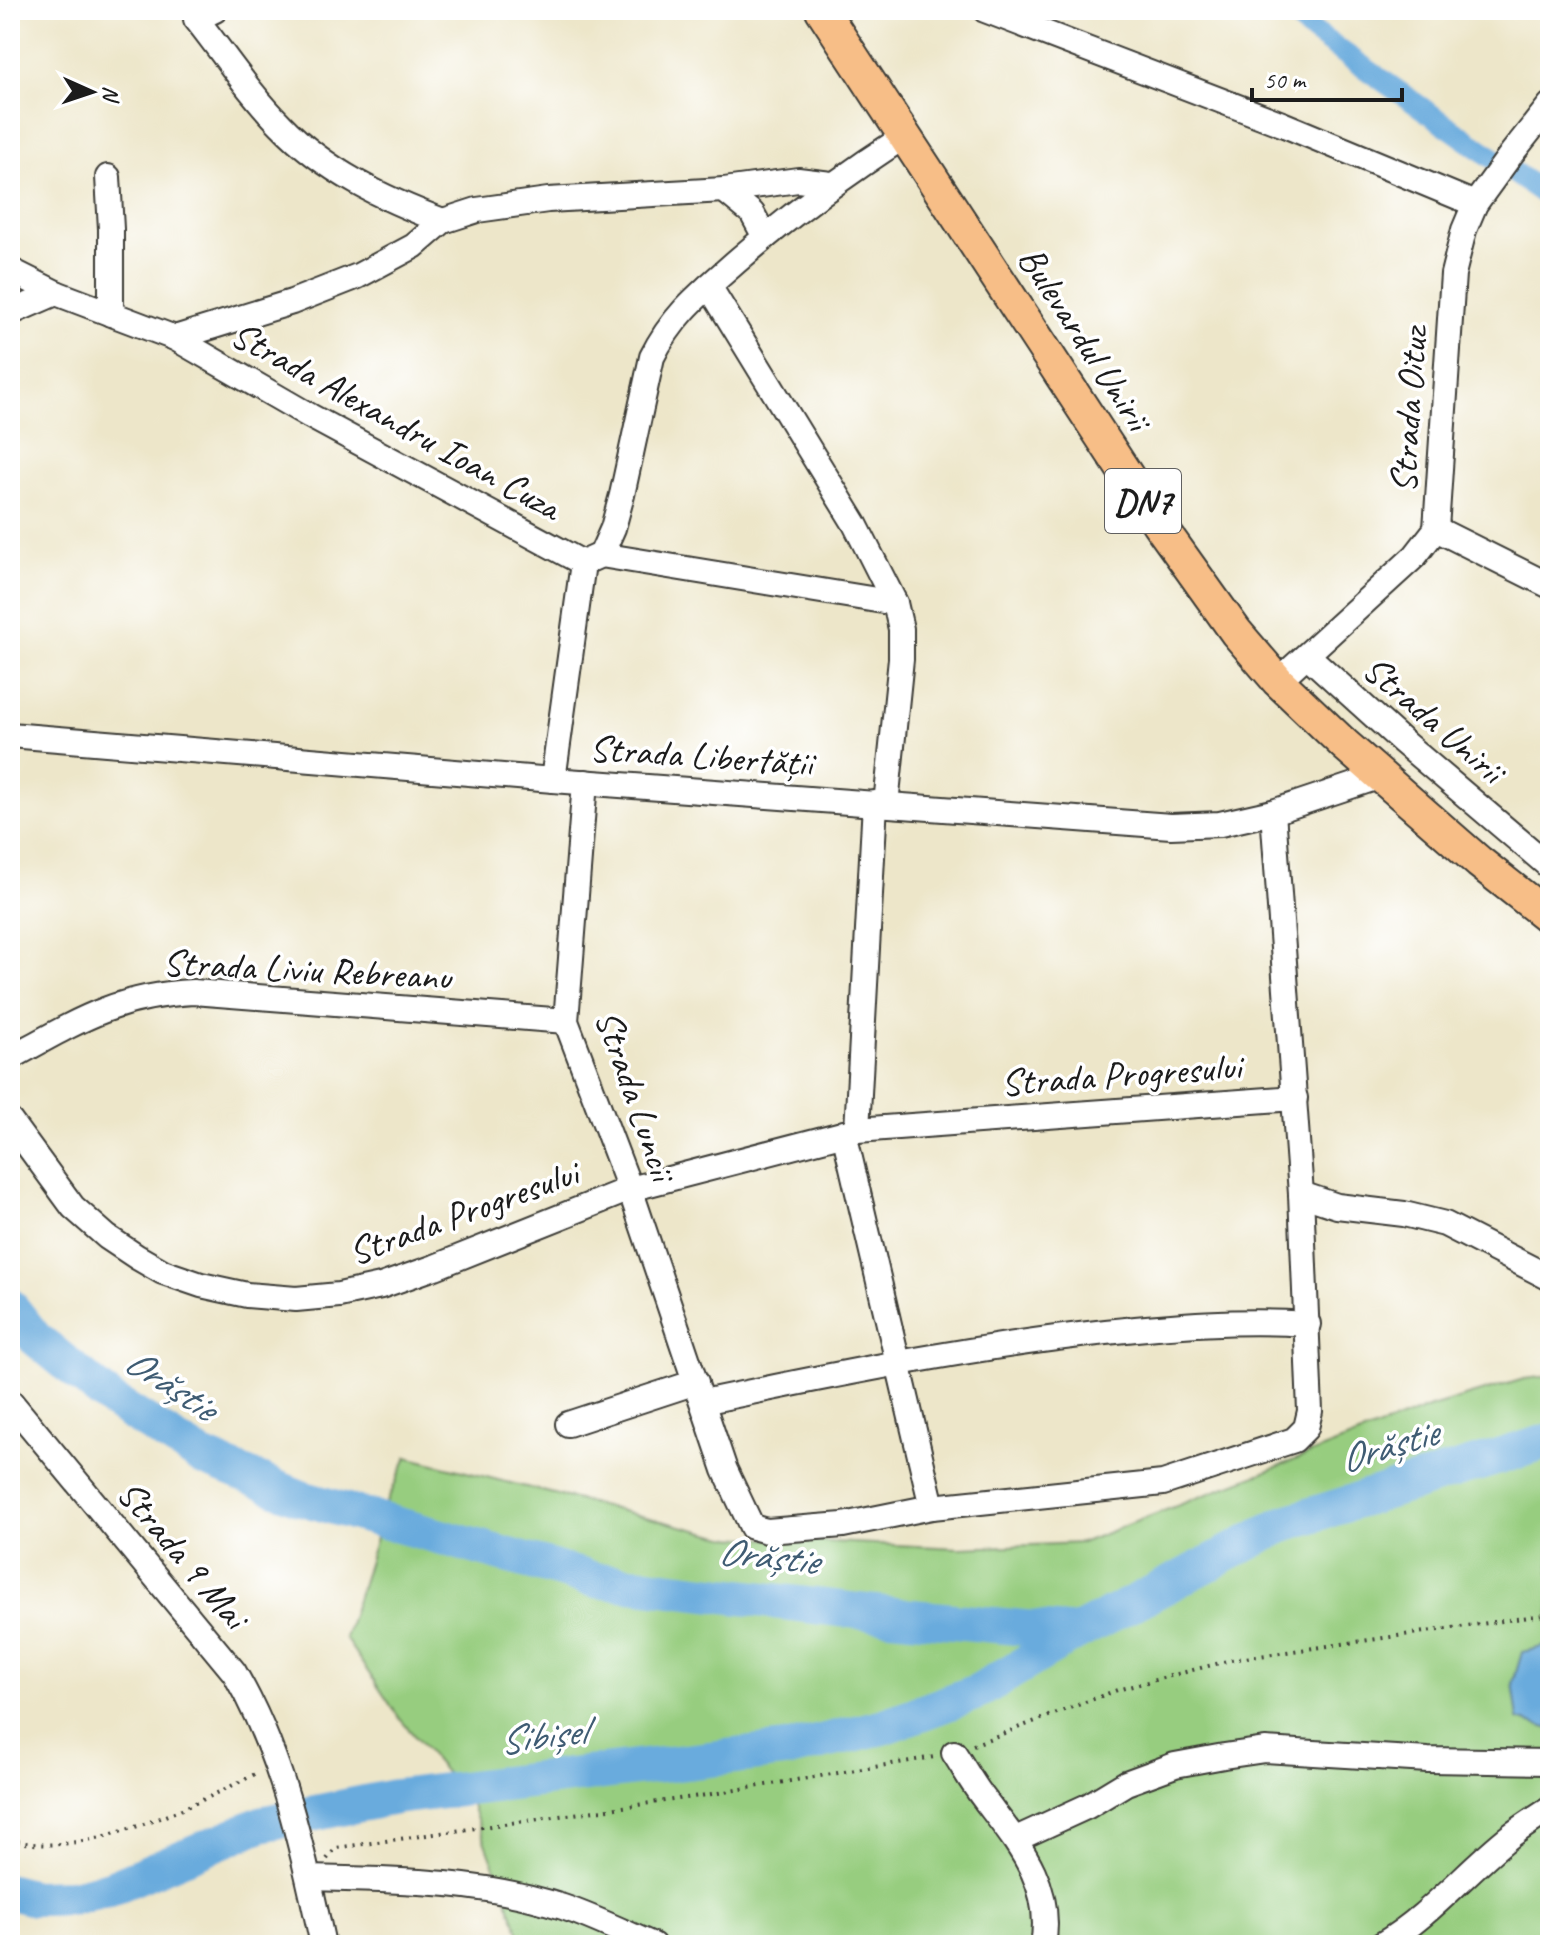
<svg xmlns="http://www.w3.org/2000/svg" width="1560" height="1955" font-family="Caveat,sans-serif">
<rect width="100%" height="100%" fill="#fff"/>
<filter id="ink" filterUnits="userSpaceOnUse"><feTurbulence type="fractalNoise" baseFrequency=".0125" numOctaves="2"/><feDisplacementMap in="SourceGraphic" scale="16" xChannelSelector="R" yChannelSelector="G"/><feConvolveMatrix kernelMatrix="1 2 1 2 8 2 1 2 1" color-interpolation-filters="sRGB"/></filter>
<filter id="wash" filterUnits="userSpaceOnUse"><feTurbulence type="fractalNoise" baseFrequency=".006" numOctaves="4" result="noise"/><feDisplacementMap in="SourceGraphic" scale="32" xChannelSelector="R" yChannelSelector="G"/><feGaussianBlur stdDeviation="1.8" result="paint"/><feColorMatrix in="noise" values="0 0 0 0 0 0 0 0 0 0 0 0 0 0 0 0 0 1.4 0 .05"/><feComposite in="paint" operator="in"/></filter>
<g filter="url(#wash)">
<rect width="100%" height="100%" fill="#ede6c9"/>
<!-- green -->
<polygon fill="#97cd7f" stroke="#5a744e" stroke-width="2" points="1550,1376 1550,1945 524,1945 471,1803 400,1719 345,1638 387,1502 407,1457 725,1537 960,1548 1081,1543 1431,1407 1524,1379"/>
<!-- water -->
<polygon fill="#69abdd" stroke="#42647c" stroke-width="2" points="1550,1645 1550,1729 1518,1719 1513,1683 1522,1652"/>
<g fill="none" stroke-linecap="round" stroke-linejoin="round">
<!-- canal -->
<polyline stroke="#69abdd" stroke-width="22" points="1290,10 1308,28 1550,198"/>
<!-- river -->
<g stroke="#69abdd" stroke-width="36">
<polyline points="10,1306 35,1338 112,1401 202,1457 301,1498 596,1580 892,1615 1076,1633 1286,1523 1550,1441"/>
<polyline points="10,1892 34,1898 72,1897 110,1888 261,1824 395,1797 793,1749 885,1726 977,1692 1076,1633"/>
</g>
</g>
</g>
<g filter="url(#ink)">
<g fill="none" stroke-linecap="round" stroke-linejoin="round">
<defs>
<g id="minor">
<path d="M215,10L196,19C224,54 249,93 281,125C325,171 384,199 443,221"/>
<polyline points="985,10 1282,124 1475,204"/>
<polyline points="108,177 111,229 111,314"/>
<polyline points="724,190 752,213 765,237"/>
<polyline points="10,270 56,293 175,338 292,302 358,276 414,246 443,221 477,210 548,200 724,190 798,180 831,184"/>
<polyline points="709,286 855,524 895,603 901,629 901,659 886,804"/>
<polyline points="10,313 56,293"/>
<polyline points="175,338 310,416 583,563"/>
<polyline points="1436,529 1550,586"/>
<polyline points="601,555 895,603"/>
<polyline points="1308,656 1403,742 1550,867"/>
<polyline points="1278,681 1415,556 1436,529 1453,274 1464,230 1475,204 1512,153 1550,105"/>
<polyline points="10,735 553,780 1171,826 1220,824 1273,812 1381,776"/>
<path d="M553,780L583,563L601,555L613,528L622,495L652,357C673,314 702,292 737,261C790,215 846,174 905,136"/>
<polyline points="585,782 566,1021 630,1189 725,1470 752,1527 767,1531 843,1525 932,1507 1163,1483 1294,1440 1306,1428 1310,1411 1301,1194 1273,812"/>
<path d="M10,1058C76,1022 115,996 193,992L566,1021"/>
<polyline points="10,1121 73,1207 107,1237 137,1257 163,1272 201,1285 247,1295 296,1299 339,1295 381,1286 435,1267 630,1189 857,1130 1295,1098"/>
<polyline points="857,1130 875,803"/>
<polyline points="844,1133 932,1507"/>
<polyline points="1301,1194 1337,1206 1404,1214 1445,1224 1550,1278"/>
<path d="M10,1401L234,1672C283,1756 303,1851 323,1945"/>
<path d="M703,1402C837,1374 970,1347 1106,1332C1173,1325 1241,1319 1308,1324"/>
<polyline points="568,1424 696,1382"/>
<path d="M954,1753C964,1768 973,1785 985,1800C1018,1844 1054,1885 1043,1945"/>
<polyline points="1016,1839 1088,1806 1126,1783 1175,1765 1224,1756 1265,1750 1428,1760 1550,1762"/>
<path d="M309,1878C394,1880 480,1880 563,1907C593,1917 623,1932 653,1945"/>
<path d="M1381,1945C1430,1916 1465,1872 1509,1837C1522,1827 1536,1818 1550,1809"/>
</g>
<polyline id="major" points="822,10 1158,523 1236,632 1278,681 1344,744 1479,862 1550,918"/>
</defs>
<!-- minor casing -->
<use href="#minor" stroke="#3b3a36" stroke-width="28"/>
<!-- major casing -->
<use href="#major" stroke="#3b3a36" stroke-width="36"/>
<!-- path -->
<g stroke="#3b3a36" stroke-width="4" stroke-dasharray="2 6" stroke-linecap="butt">
<polyline points="973,1745 1117,1690 1231,1660 1550,1614"/>
<path d="M10,1839C77,1863 197,1804 257,1773"/>
<polyline points="327,1859 336,1848 700,1796 934,1757"/>
</g>
<!-- minor -->
<use href="#minor" stroke="#fff" stroke-width="24"/>
<!-- major -->
<use href="#major" stroke="#f7be87" stroke-width="32"/>
</g>
</g>
<g text-anchor="middle" stroke-width="7" stroke-linejoin="round" paint-order="stroke">
<!-- shield labels -->
<rect fill="#fff" stroke="#606060" stroke-width="2" x="1105" y="469" width="76" height="64" rx="6"/>
<g font-size="36" font-weight="bold" fill="#1c1c1c">
<text x="1143" y="514">DN7</text>
</g>
<!-- street labels -->
<g font-size="38" fill="#1c1c1c" stroke="#fff">
<text transform="translate(1085 338) rotate(57)" y="13">Bulevardul Unirii</text>
<text transform="translate(1408 410) rotate(-86)" y="13">Strada Oituz</text>
<text transform="translate(396 420) rotate(29)" y="13">Strada Alexandru Ioan Cuza</text>
<text transform="translate(1434 719) rotate(41)" y="13">Strada Unirii</text>
<text transform="translate(701 755) rotate(4)" y="13">Strada Libertății</text>
<text transform="translate(307 969) rotate(3)" y="13">Strada Liviu Rebreanu</text>
<text transform="translate(1121 1074) rotate(-4)" y="13">Strada Progresului</text>
<text transform="translate(636 1095) rotate(71)" y="13">Strada Luncii</text>
<text transform="translate(463 1212) rotate(-20)" y="13">Strada Progresului</text>
<text transform="translate(183 1554) rotate(50)" y="13">Strada 9 Mai</text>
</g>
<!-- water labels -->
<g font-size="40" font-style="italic" fill="#3f5c73" stroke="#fff">
<text transform="translate(171 1383) rotate(33)" y="14">Orăștie</text>
<text transform="translate(1388 1445) rotate(-17)" y="14">Orăștie</text>
<text transform="translate(768 1555) rotate(6)" y="14">Orăștie</text>
<text transform="translate(542 1735) rotate(-7)" y="14">Sibișel</text>
</g>
</g>
<!-- margin -->
<rect width="1560" height="1955" fill="none" stroke="#fff" stroke-width="40"/>
<!-- north arrow -->
<g transform="translate(92 92) rotate(93)" stroke="#ffffff" stroke-width="6" paint-order="stroke">
<path d="M0-6L14 30L0 20L-14 30Z" fill="#1c1c1c"/>
<text y="-12" font-size="22" font-weight="bold" text-anchor="middle" fill="#1c1c1c">N</text>
</g>
<!-- scale -->
<path d="M1252 88v12h150v-12" fill="none" stroke="#1c1c1c" stroke-width="4"/>
<text x="1264" y="88" font-size="24" fill="#1c1c1c" stroke="#ffffff" stroke-width="6" paint-order="stroke">50 m</text>
</svg>
